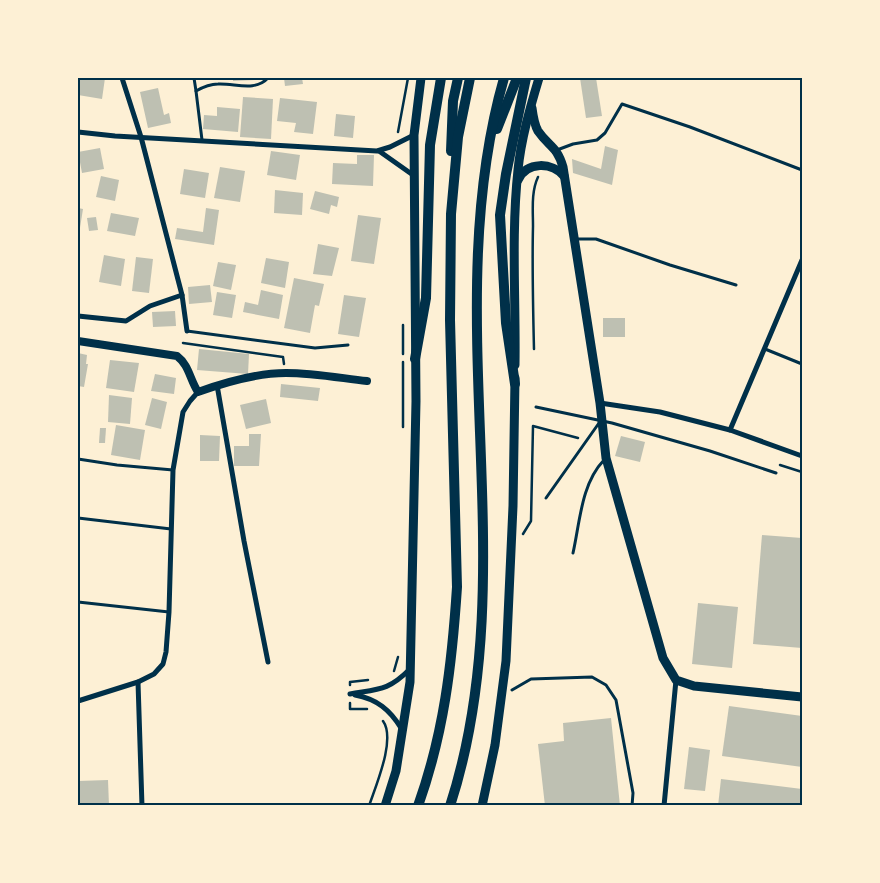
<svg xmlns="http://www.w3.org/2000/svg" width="880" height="883" font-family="'Work Sans',sans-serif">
<rect width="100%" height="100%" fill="#fdf0d5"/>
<!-- building -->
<g fill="#bec0b2">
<polygon points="78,78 105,78 102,99 78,95"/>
<polygon points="233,78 255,78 255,80 233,81"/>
<polygon points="284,78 302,78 303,84 285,86"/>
<polygon points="580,78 596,78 602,116 586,118"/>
<polygon points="158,88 164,115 169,113 171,123 148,128 140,92"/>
<polygon points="243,97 273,99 271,139 240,137"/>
<polygon points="280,98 317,102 313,134 294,132 296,123 277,121"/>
<polygon points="217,107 240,109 238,132 203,129 204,115 217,116"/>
<polygon points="336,114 355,116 353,138 334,136"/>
<polygon points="605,146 618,150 612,185 573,173 572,159 601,169"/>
<polygon points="100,148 104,169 82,173 78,152"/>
<polygon points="271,151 300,155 296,180 267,175"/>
<polygon points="357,155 374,155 373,186 332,184 333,163 357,164"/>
<polygon points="220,167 245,171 240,202 214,198"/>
<polygon points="184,169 209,173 205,198 180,194"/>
<polygon points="101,176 119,180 115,201 96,197"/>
<polygon points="275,190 303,193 302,215 274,213"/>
<polygon points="315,191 339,197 337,207 331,205 329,214 310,209"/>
<polygon points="78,208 83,209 79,234 78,233"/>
<polygon points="206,208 219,210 214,245 175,239 177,228 203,232"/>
<polygon points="111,213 139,218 135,236 107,231"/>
<polygon points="358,215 381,218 374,264 351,261"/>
<polygon points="96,217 98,230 89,231 87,218"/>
<polygon points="318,244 339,248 332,276 313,274"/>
<polygon points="104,255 125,259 121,286 99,282"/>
<polygon points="136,257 153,259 149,293 132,291"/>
<polygon points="266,258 289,262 285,288 261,283"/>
<polygon points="218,262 236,265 231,290 213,286"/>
<polygon points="294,278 324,284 319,306 315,305 310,333 284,328"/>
<polygon points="210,285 212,302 189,304 188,287"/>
<polygon points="261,290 283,295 279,319 243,312 245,302 258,305"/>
<polygon points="217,292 236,295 232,318 213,315"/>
<polygon points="344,295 366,298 359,337 338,334"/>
<polygon points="175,311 176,326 153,327 152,312"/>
<rect x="603" y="318" width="22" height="19"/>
<polygon points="199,349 249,354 248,374 197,370"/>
<polygon points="78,353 87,355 86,364 88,364 84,387 78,386"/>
<polygon points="110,360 139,363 134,392 106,388"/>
<polygon points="155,374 176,378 174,394 151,391"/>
<polygon points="281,384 320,388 318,401 280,397"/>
<polygon points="109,395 132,398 130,424 108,422"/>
<polygon points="152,398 167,402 161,429 145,425"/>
<polygon points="266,399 271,423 246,429 240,405"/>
<polygon points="116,425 145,430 140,460 111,455"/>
<polygon points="100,428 106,428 105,443 99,443"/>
<polygon points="249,434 261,434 259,466 234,466 234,446 249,446"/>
<polygon points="200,435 220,436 219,461 200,461"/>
<polygon points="621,436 645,442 640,462 615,456"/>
<polygon points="762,535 802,538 802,648 753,644"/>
<polygon points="698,603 738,607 732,668 692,664"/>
<polygon points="729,706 802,716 802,767 722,756"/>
<polygon points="611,718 620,806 545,806 538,744 564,741 563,723"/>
<polygon points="689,747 710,750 705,791 684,789"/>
<polygon points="721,779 802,789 802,806 718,806"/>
<polygon points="108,780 109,806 78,806 78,781"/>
</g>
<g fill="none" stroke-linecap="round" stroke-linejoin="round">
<!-- path -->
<g stroke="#003049" stroke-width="2.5">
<polyline points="398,132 408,78"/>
<polyline points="403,325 403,354"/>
<polyline points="183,343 283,357 284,364"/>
<path d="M534,349C533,308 532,267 533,226C533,210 531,192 538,177"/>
<polyline points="403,427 403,362"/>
<polyline points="780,465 802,472"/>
<polyline points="523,534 531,521 533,426 578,438"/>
<polyline points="394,671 398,657"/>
<polyline points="350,685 350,682 368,680"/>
<polyline points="350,703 350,709 367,709"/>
<path d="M369,806C376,785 396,739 383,721"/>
</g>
<!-- service -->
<g stroke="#003049" stroke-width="3">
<polyline points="194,78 196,91"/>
<path d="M202,140L196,91C203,87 210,84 218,84C235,83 255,92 268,78"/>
<polyline points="557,150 573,144 597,140 605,133 622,104 690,127 802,170"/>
<polyline points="575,239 596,239 670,265 736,285"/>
<polyline points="187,331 315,348 348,345"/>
<polyline points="765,349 802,364"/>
<polyline points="536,407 612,423 710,451 776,473"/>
<polyline points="78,459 117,465 173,470"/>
<polyline points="546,498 599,423"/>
<polyline points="78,518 171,529"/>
<path d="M573,553C580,522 581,484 604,460"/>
<polyline points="78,602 169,612"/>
<polyline points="512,690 531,679 592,677 606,685 616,700 633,793 632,806"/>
</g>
<!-- minor -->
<g stroke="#003049" stroke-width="5">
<polyline points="122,78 141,137 182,295 187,331"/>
<polyline points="78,132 115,136 377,151 390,147 414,135"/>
<polyline points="379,151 413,175"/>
<polyline points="78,316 126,321 150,306 182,295"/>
<polyline points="217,385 244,541 268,662"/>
<polyline points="600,403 660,412 730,430 802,456"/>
<polyline points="730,430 802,260"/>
<polyline points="138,682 142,806"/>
<path d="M350,694C379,689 388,691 410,669"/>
<path d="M355,695C377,699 390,710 401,728"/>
<polyline points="78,701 138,682 154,674 163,664 166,652 169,612 173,470 183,412 190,401 198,392"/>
<polyline points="664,806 676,680"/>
</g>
<!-- tertiary -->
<path stroke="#003049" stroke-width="8" d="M78,341L177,356C189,365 190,380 198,392C226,382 256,373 286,373C313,373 340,378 367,381"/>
<!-- secondary -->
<g stroke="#003049" stroke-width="9">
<path d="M532,108C533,116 534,124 538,131C549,147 557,146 563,167L600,403L606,458L663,658L676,680L694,686L802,697"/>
<path d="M518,180C527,161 552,162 564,176"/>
<path d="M515,365C516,300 511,235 518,170C521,139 530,108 539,78"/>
<polyline points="385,806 396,771 410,682 416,401 414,135 421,78"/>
<polyline points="482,806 495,745 506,661 513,506 515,378"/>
</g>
<!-- trunk -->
<g stroke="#003049" stroke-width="10">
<polyline points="497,129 517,78"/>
<polyline points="451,151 453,101 458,78"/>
<polyline points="415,359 426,298 430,145 441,78"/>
<polyline points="515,384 506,323 500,215 506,174 526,78"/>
<path d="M418,806C444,733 452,664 457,587L450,320L451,214L458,137L470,78"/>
<path d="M450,806C527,569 436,316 504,78"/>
</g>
</g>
<!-- border -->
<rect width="880" height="883" fill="none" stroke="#fdf0d5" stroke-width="158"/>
<rect x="79" y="79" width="722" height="725" fill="none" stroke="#003049" stroke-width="2"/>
</svg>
